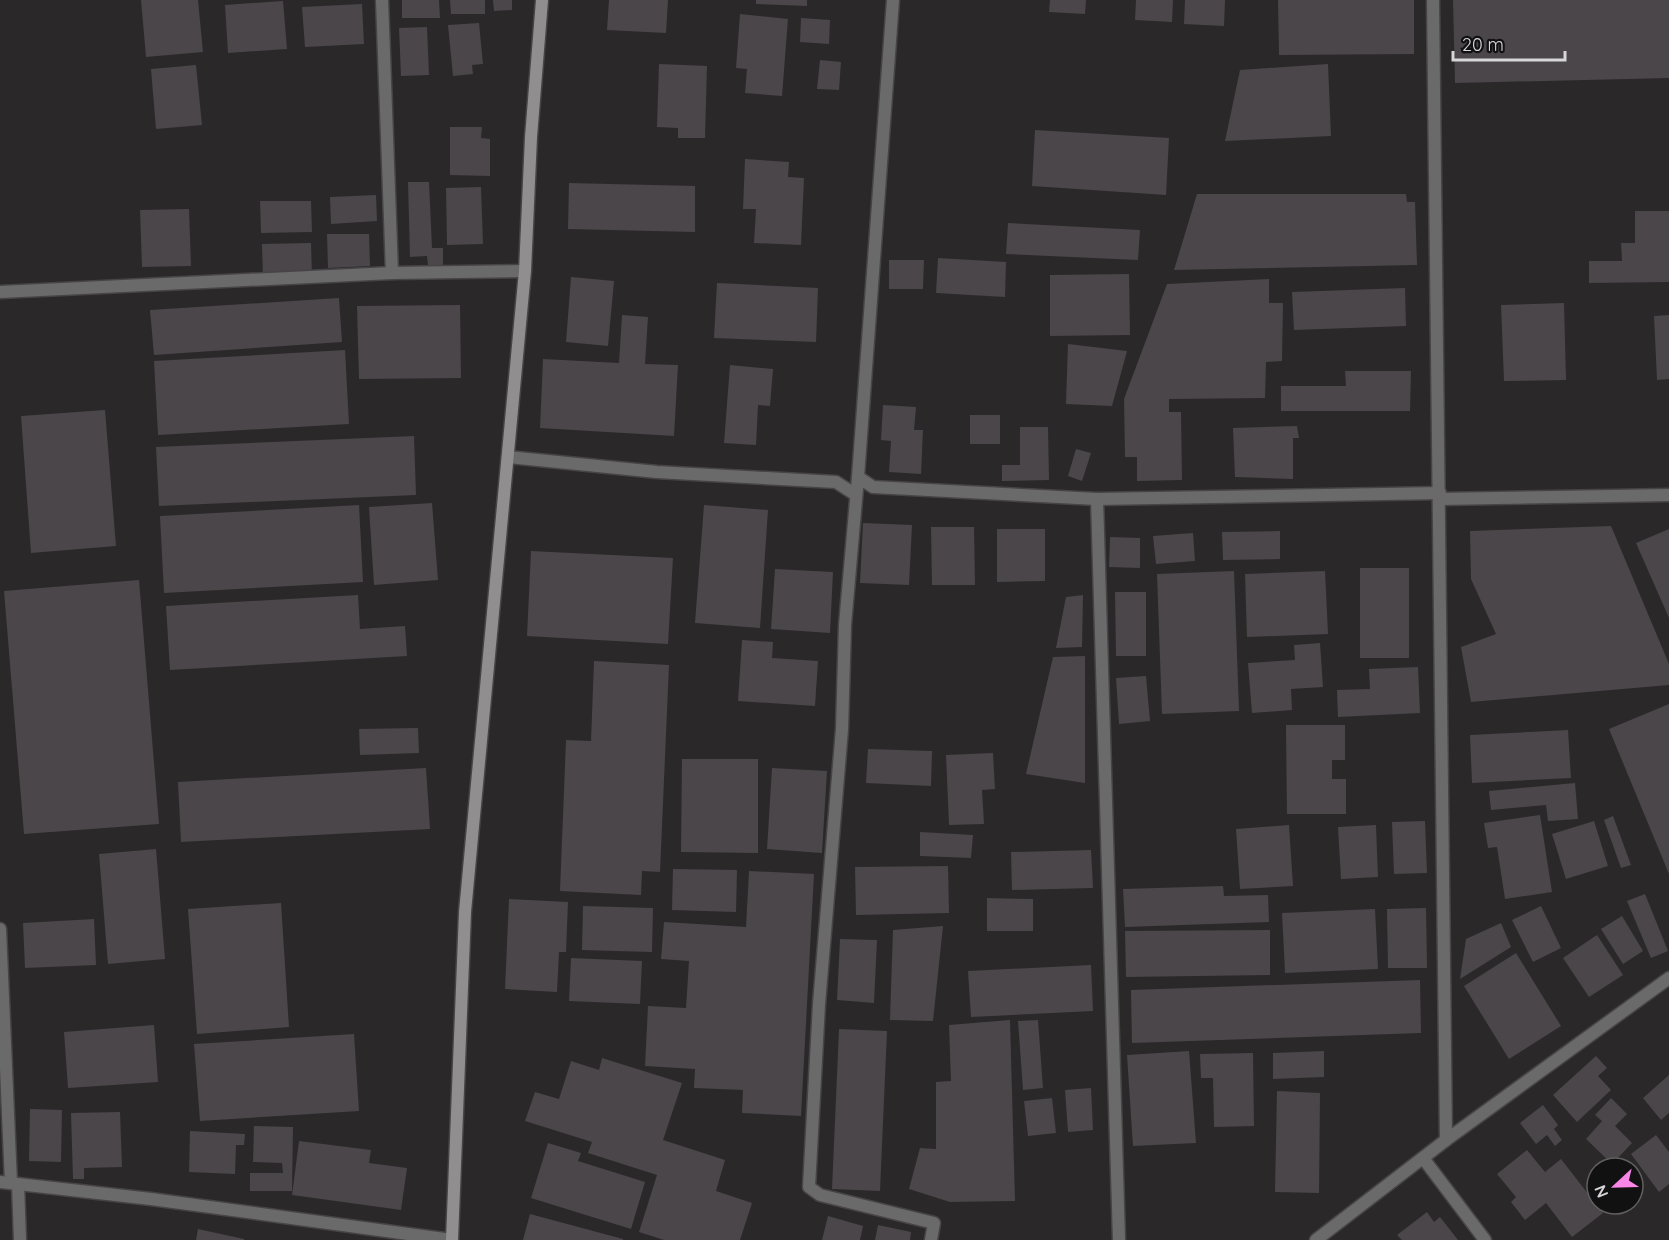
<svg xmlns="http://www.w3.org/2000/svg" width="1669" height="1240" font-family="Quicksand,sans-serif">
<rect width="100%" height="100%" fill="#2b282a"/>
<!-- building -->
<g fill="#4a4649">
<polygon points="141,0 198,0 203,52 146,57"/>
<polygon points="402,0 439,0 440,18 402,18"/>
<polygon points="450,0 485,0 485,14 451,14"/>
<polygon points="493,0 512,0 512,10 494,11"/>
<polygon points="609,0 668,0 666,33 607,30"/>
<polygon points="756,0 807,0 807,6 756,4"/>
<polygon points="1050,0 1086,0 1085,14 1049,12"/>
<polygon points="1136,0 1173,0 1172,22 1135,20"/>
<polygon points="1185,0 1225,0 1224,26 1184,24"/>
<polygon points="1278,0 1414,0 1414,54 1279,55"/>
<polygon points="1453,0 1669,0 1669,78 1455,83"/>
<polygon points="283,1 287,49 228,53 225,5"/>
<polygon points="362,4 364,44 305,47 302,7"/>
<polygon points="740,14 788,19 782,96 745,93 747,69 736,68"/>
<polygon points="801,18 830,20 829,44 800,42"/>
<polygon points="479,23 483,64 472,65 473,74 453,76 448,25"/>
<polygon points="427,27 429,75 401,76 399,28"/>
<polygon points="820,60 841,62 839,90 817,89"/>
<polygon points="659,64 707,66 705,138 678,138 678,128 657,127"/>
<polygon points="1328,64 1331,136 1225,141 1240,70"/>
<polygon points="196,65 202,125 156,129 151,69"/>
<polygon points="450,127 482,127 481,138 490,139 490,176 450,175"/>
<polygon points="1035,130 1169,138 1166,195 1032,186"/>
<polygon points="745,159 789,162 788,177 804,178 801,245 754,243 756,209 743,209"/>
<polygon points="408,182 429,182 432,248 443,248 443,266 428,266 427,256 410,257"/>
<polygon points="569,183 695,186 695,232 568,229"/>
<polygon points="481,187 483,244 447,245 446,188"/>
<polygon points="1197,194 1406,194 1407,202 1415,202 1417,265 1174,270"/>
<polygon points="376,195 377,221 331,224 330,197"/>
<polygon points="260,201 311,201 312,232 261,233"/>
<polygon points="189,209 191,266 142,267 140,210"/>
<polygon points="1635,211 1669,211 1669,282 1589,283 1589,261 1622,261 1621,243 1635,243"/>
<polygon points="1008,223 1140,230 1138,260 1006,254"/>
<polygon points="327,234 369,234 370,266 328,268"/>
<polygon points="311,243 312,276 263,277 262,244"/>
<polygon points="938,258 1006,262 1005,297 936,293"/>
<polygon points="889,260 924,260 923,289 889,289"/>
<polygon points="1129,274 1130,335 1050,336 1050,275"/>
<polygon points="571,277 614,281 608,346 566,342"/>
<polygon points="1269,279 1269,303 1283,303 1282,361 1266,362 1265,398 1169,399 1169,412 1181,412 1182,480 1137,481 1137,457 1125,457 1124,399 1167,284"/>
<polygon points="717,283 818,288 816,342 714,338"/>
<polygon points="1405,288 1406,326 1294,330 1292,292"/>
<polygon points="339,298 342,342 154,355 150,310"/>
<polygon points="1564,303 1566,380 1504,381 1501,305"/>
<polygon points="460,305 461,378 359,379 357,306"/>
<polygon points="622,315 648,317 645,364 678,365 674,436 540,428 543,359 619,363"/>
<polygon points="1669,315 1669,379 1657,380 1654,316"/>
<polygon points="1068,344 1127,351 1112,406 1066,404"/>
<polygon points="345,350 349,424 158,435 154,361"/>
<polygon points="730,365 773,369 770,406 758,405 756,445 724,443"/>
<polygon points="1345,371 1411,371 1410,411 1281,411 1281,386 1346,386"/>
<polygon points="883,405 916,407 914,430 923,430 921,474 889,472 891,441 881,440"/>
<polygon points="105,410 116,546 31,553 21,416"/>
<rect x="970" y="415" width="30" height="29"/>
<polygon points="1297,426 1299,438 1293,438 1293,479 1235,477 1233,428"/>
<polygon points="1020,427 1048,427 1049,480 1002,481 1002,465 1020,465"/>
<polygon points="414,436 416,495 159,506 156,447"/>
<polygon points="1076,449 1091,453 1082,481 1068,476"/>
<polygon points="432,503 438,580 374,585 369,507"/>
<polygon points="359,505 363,582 164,593 160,516"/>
<polygon points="704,505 768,510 760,628 695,623"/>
<polygon points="863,523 912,525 909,585 860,583"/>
<polygon points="1611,526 1669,664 1669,685 1471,702 1461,647 1496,634 1471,579 1470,531"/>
<polygon points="931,527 974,527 975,585 932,585"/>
<polygon points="997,529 1045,529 1045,581 997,582"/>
<polygon points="1669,529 1669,618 1636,543"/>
<polygon points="1280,531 1280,559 1223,560 1222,532"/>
<polygon points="1193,533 1195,561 1156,564 1153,536"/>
<polygon points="1110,537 1140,538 1140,568 1109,567"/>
<polygon points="531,551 673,558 668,644 527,636"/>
<rect x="1360" y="568" width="49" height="90"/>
<polygon points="775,569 833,572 830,633 771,629"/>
<polygon points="1234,571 1239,711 1162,714 1157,574"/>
<polygon points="1325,571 1328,634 1247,637 1245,574"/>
<polygon points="139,580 159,824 24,834 4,591"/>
<polygon points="1115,592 1146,592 1146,656 1116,656"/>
<polygon points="358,595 360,629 405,626 407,656 170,670 166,606"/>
<polygon points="1083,595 1082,647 1056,648 1066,597"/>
<polygon points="742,640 773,642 772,658 818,661 815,706 738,701"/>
<polygon points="1320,643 1323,687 1291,689 1292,710 1252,713 1248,663 1295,660 1294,645"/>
<polygon points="1085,656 1085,783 1026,774 1053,657"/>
<polygon points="594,661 669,665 660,872 642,871 641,895 560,891 566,740 591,741"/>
<polygon points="1418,667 1420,713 1338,717 1337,690 1370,689 1369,669"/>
<polygon points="1146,676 1150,721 1119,724 1116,678"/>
<polygon points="1669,704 1669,874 1609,729"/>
<polygon points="1286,725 1345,725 1345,760 1332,760 1332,779 1346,779 1346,814 1287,814"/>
<polygon points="418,728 419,753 360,755 359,729"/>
<polygon points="1568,730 1571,778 1472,783 1470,735"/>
<polygon points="868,749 932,751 931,786 866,783"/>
<polygon points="993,753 995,789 982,790 984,824 949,825 946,755"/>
<polygon points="682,759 758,759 758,853 681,852"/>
<polygon points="426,768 430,829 181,842 178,782"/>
<polygon points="772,768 827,771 822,853 767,849"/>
<polygon points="1575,783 1578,819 1548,821 1546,805 1491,810 1489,791"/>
<polygon points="1540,815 1552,892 1505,899 1497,847 1488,848 1484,823"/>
<polygon points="1613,816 1631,865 1621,868 1604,820"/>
<polygon points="1425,821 1427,873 1394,874 1392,822"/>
<polygon points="1594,821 1608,866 1566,879 1552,834"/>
<polygon points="1289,825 1293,886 1240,889 1236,829"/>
<polygon points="1376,825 1378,877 1341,879 1338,827"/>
<polygon points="920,832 973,835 971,858 920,856"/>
<polygon points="156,849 165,959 108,964 99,854"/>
<polygon points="1091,850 1093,888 1012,890 1011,852"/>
<polygon points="948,866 949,913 856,915 855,867"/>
<polygon points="673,869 737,870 736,912 672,910"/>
<polygon points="749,871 814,874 801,1116 742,1113 743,1090 694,1088 695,1069 645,1066 648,1006 686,1008 689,961 661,959 664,922 746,927"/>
<polygon points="1223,886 1224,896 1268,895 1269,922 1125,927 1123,889"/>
<polygon points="1645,894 1668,951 1651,958 1627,901"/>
<polygon points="987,898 1033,899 1033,931 987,931"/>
<polygon points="509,899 568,902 566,952 559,952 557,992 505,989"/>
<polygon points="281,903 289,1027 197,1034 188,909"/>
<polygon points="583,906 653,908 652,952 582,950"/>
<polygon points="1541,906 1561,948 1533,962 1512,920"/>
<polygon points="1426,908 1427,968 1388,968 1387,909"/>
<polygon points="1375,909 1378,969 1285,973 1282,913"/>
<polygon points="1622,916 1643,951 1623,964 1601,929"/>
<polygon points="94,919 96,965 25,968 23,923"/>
<polygon points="1501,923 1511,947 1460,979 1466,939"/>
<polygon points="943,926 933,1021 890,1020 893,930"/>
<polygon points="1270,930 1270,975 1126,977 1125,931"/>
<polygon points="1597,935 1623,975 1589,997 1563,958"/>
<polygon points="840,939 877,940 874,1003 837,1000"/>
<polygon points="1516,953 1561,1026 1509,1059 1464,986"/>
<polygon points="571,958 642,961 640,1004 569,1001"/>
<polygon points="1091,965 1093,1011 971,1017 968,971"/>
<polygon points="1420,980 1421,1033 1132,1043 1131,990"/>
<polygon points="1010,1020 1015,1201 950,1202 909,1189 920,1148 936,1149 936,1082 951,1081 949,1025"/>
<polygon points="1038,1020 1043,1088 1023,1090 1018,1021"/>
<polygon points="154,1025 158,1082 68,1088 64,1032"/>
<polygon points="839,1029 887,1031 880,1191 832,1189"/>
<polygon points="354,1034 359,1111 200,1121 194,1044"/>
<polygon points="1189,1051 1196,1143 1133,1146 1127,1055"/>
<polygon points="1324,1051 1324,1077 1273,1079 1273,1053"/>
<polygon points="1253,1053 1254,1126 1214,1127 1213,1078 1201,1078 1200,1054"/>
<polygon points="1596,1056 1607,1068 1598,1076 1611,1090 1577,1122 1553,1095"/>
<polygon points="602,1058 682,1083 663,1140 725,1160 716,1191 752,1203 740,1240 664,1240 639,1232 657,1175 588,1153 592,1142 525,1121 535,1092 559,1099 571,1061 599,1070"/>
<polygon points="1669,1075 1669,1113 1661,1120 1643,1098"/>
<polygon points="1091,1088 1093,1130 1068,1132 1065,1090"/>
<polygon points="1277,1091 1320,1093 1319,1193 1275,1192"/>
<polygon points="1052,1098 1056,1133 1028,1136 1024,1101"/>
<polygon points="1611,1098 1627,1114 1615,1126 1632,1143 1612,1164 1586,1139 1602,1121 1595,1115"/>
<polygon points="1543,1105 1558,1125 1554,1129 1562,1140 1555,1146 1547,1135 1536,1144 1520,1123"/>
<polygon points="30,1109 62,1110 61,1162 29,1161"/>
<polygon points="120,1112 122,1167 84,1168 84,1179 73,1179 71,1113"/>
<polygon points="254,1126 293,1127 292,1191 250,1191 250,1173 283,1173 282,1163 253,1162"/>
<polygon points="190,1131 245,1134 244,1145 236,1145 235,1174 189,1172"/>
<polygon points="1656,1135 1669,1152 1669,1184 1659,1192 1631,1154"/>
<polygon points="299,1141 371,1150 369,1163 407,1168 401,1210 292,1195"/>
<polygon points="548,1143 581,1153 578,1161 645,1182 631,1229 531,1198"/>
<polygon points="1527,1150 1545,1172 1561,1159 1603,1213 1572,1237 1546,1203 1525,1220 1511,1202 1516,1197 1497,1174"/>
<polygon points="1427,1212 1434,1222 1440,1217 1458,1240 1402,1240 1397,1235"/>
<polygon points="530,1214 623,1239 623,1240 523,1240"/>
<polygon points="828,1216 863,1226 860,1240 822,1240"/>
<polygon points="878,1225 911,1232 910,1240 875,1240"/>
<polygon points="198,1229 244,1239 244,1240 196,1240"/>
</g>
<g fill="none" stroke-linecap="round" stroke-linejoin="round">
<defs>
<g id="street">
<polyline points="382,0 392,273"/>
<polyline points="893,0 858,477 845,625 842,729 819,1004 809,1187 820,1195 934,1223 931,1240"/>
<polyline points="1433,0 1446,1140"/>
<polyline points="0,292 392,273 525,271"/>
<polyline points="508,457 657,472 836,482 856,495"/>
<polyline points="858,477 873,487 1097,499 1440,493"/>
<polyline points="1097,499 1119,1240"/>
<polyline points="1440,499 1669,495"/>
<polyline points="0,929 11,1183"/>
<polyline points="1423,1158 1485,1240"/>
<polyline points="0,1182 151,1199 452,1240"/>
<polyline points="18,1184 20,1240"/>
<polyline points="1316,1240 1446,1140 1669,978"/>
</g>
<polyline id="secondary" points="452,1240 465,912 525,271 531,137 542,0"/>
</defs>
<!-- street casing -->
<use href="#street" stroke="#474446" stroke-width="15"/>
<!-- secondary casing -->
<use href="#secondary" stroke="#474446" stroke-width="15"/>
<!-- street -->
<use href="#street" stroke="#6b6a6b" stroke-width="12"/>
<!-- secondary -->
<use href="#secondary" stroke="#918e90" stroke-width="12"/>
</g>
<!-- north arrow -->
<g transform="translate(1615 1186) rotate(248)"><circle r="28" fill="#121112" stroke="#616061" stroke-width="1.5"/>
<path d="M0-4.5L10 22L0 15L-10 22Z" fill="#f987e8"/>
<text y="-9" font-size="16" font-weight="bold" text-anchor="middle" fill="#d8d6d8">N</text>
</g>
<!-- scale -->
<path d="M1453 51v9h112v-9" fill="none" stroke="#d8d6d8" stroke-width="3"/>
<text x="1462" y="51" font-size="18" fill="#d8d6d8" stroke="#121112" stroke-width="4.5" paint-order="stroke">20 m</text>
</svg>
